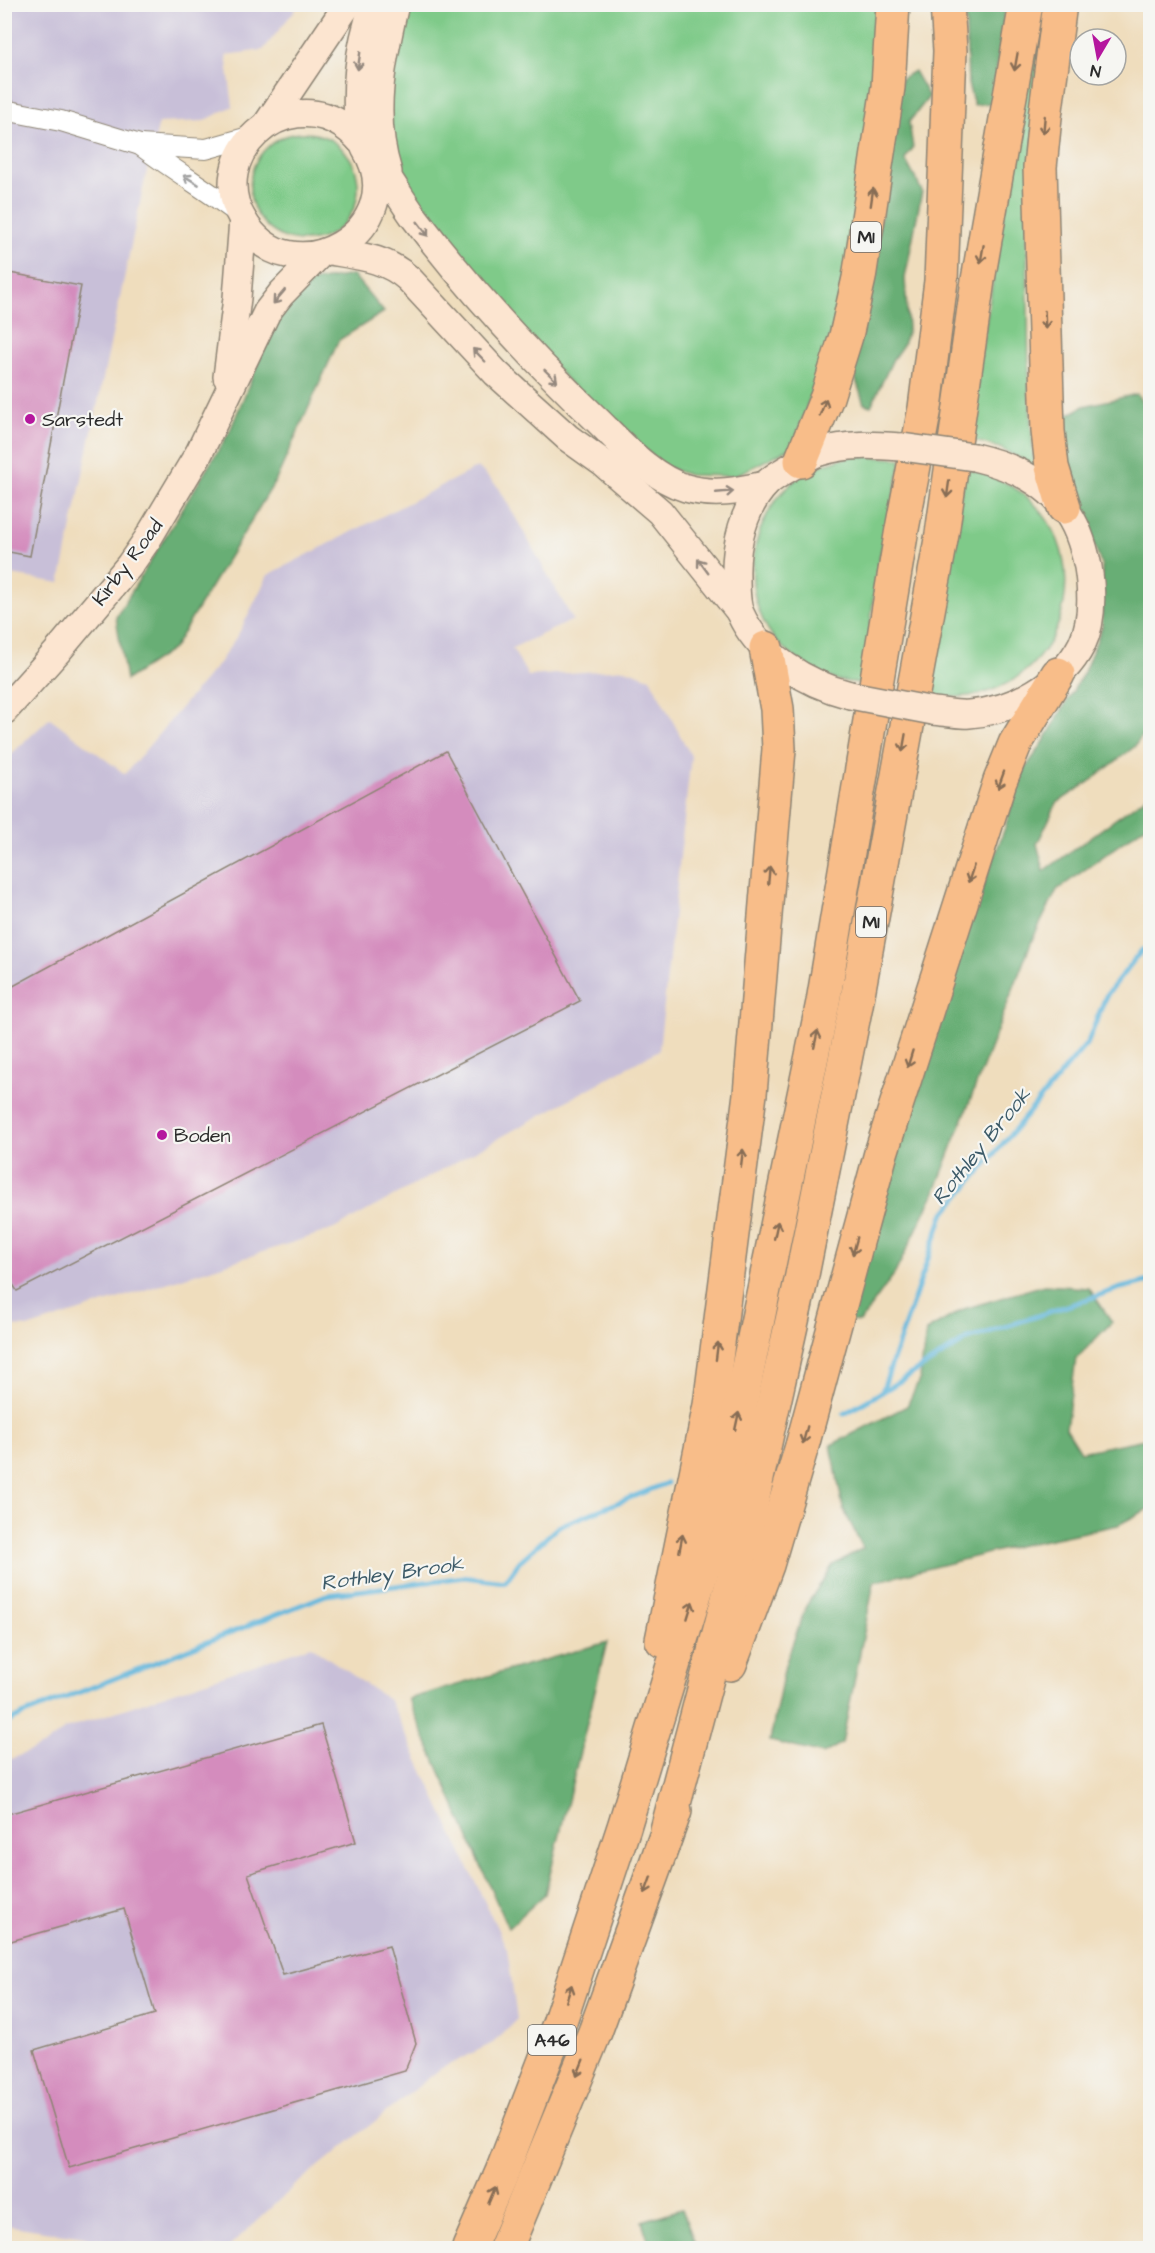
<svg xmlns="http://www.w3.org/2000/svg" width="1155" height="2253" font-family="'Architects Daughter',sans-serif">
<rect width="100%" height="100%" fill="#f6f6f2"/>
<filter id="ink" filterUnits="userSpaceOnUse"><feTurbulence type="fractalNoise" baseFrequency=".0167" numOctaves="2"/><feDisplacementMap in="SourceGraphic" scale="12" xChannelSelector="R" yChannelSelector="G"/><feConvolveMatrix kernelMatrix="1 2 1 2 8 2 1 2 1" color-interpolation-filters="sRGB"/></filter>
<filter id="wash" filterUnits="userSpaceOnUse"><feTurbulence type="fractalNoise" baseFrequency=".008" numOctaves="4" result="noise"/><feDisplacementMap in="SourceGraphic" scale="24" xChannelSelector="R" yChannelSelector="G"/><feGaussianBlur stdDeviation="1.35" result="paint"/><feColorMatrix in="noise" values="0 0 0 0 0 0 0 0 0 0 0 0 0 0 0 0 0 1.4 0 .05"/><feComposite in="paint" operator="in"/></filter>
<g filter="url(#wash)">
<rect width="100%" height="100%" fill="#efddbd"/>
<!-- industrial -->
<g fill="#c8bfd8">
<polygon points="4,5 299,5 263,50 226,55 233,106 204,121 159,123 146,174 60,583 5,574"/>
<polygon points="478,467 499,488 573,620 512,648 528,676 625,669 650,678 691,756 659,1050 334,1229 30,1327 5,1326 5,760 50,718 125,774 219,663 239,633 268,575"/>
<polygon points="311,1646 390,1701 507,1949 517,2019 493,2043 440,2069 293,2187 228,2248 140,2248 136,2245 5,2225 4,1762 44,1745 65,1729"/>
</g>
<!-- green -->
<g fill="#7fca89" stroke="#557a5a" stroke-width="1.5">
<polygon points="404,5 879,5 871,123 840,308 793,447 734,476 689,475 666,467 590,406 415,208 397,156 389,122 390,68"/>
<polygon points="1039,5 1049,5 1027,242 1029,391 1034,466 1000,448 969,439 982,346"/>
<circle cx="304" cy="187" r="54"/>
<path d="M855,456L902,459L876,573L864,684C855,682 846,682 837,680C826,677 798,661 789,653C731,606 746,508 807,472C822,463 838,460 855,456Z"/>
<path d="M965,469C1123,500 1084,720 925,695Z"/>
</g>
<!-- forest -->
<g fill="#67ae75" stroke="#496c50" stroke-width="1.5">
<polygon points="965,5 1006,5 992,103 974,105 968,84"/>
<polygon points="914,71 929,97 909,122 913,148 905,159 922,191 905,278 908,329 903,345 893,359 871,406 864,404 853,371 889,172 901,79"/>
<polygon points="353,275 384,312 339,340 276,480 173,649 126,680 116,617 229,433 273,327 295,284"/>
<polygon points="1137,394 1150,417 1150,725 1134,747 1089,782 1057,803 1037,844 1044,871 1150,794 1150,822 1057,890 1032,940 934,1194 895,1273 860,1322 843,1320 972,916 1005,828 1020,776 1043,743 1084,672 1102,627 1102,566 1072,486 1061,419 1084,406"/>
<polygon points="1044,1285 1089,1288 1112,1322 1076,1359 1066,1428 1081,1452 1150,1438 1150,1508 1118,1525 1017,1546 874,1582 842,1743 823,1754 770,1741 785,1665 806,1606 833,1565 863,1548 843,1508 831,1445 907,1406 920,1378 926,1331 964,1309"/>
<polygon points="607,1642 545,1894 508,1928 408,1699"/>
<polygon points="682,2209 697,2248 650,2248 642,2221"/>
</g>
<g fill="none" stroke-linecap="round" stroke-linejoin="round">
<!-- stream -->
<g stroke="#5eb5db" stroke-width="5">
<polyline points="882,1392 968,1339 1121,1288 1150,1281"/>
<polyline points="844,1414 882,1392 943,1215 1088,1042 1106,996 1142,950 1150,947"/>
<polyline points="4,1724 22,1715 326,1595 464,1577 505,1582 520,1561 559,1526 667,1483"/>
</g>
</g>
<g id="blocks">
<!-- building -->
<g fill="#d48cbd">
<polygon points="4,272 81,286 30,556 4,551"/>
<polygon points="446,751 580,1001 17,1291 4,1270 4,991"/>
<polygon points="321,1725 356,1842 248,1874 283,1975 389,1946 416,2043 405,2071 69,2168 34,2050 155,2014 124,1909 4,1943 4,1815"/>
</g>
</g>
</g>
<g filter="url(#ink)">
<use href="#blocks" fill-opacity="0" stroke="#8d8474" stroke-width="1.5"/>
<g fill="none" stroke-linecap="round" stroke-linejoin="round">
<defs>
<g id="street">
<polyline points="4,110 61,121 140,145 206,149 252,136"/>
<path d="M140,145C172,169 207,190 239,214"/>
</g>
<g id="secondary">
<polyline points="267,124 348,4"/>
<path d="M359,139C355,88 357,53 374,4"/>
<path d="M365,148C415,228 290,302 243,220C205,156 283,84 344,126C372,145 394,190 414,217C471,292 528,354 595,418C621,443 651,478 686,488C714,496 738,491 765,485"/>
<path d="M388,172C370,115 382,61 395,4"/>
<path d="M330,251C360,256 386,258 409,279L496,373L568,438L603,463L660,512L739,611"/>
<polyline points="227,377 237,298 243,220"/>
<path d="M850,695C807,684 759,656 740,613C736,603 736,588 736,577C735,546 743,508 766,484C774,476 786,470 796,464C804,460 812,454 820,452C848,443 874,445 902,447"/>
<polyline points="4,711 57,652 129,566 147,540 199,453 267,312 281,294 320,254"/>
<path d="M933,711C945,712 957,715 969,714C1013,711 1062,684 1082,644C1093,621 1092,592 1088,567C1084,547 1077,524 1064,508C1043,479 1008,465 974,457"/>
</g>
<g id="highway">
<polyline points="1060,4 1045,117 1040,167 1048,431 1052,467 1064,507"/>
<polyline points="801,461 827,397 846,336 859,278 888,87 893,4"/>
<polyline points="662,1640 710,1405 750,1094 779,749 777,709 766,648"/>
<polyline points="730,1664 767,1565 802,1446 881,1153 1000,781 1015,744 1058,674"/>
<polyline points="667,1830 742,1546 800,1285 856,1005 942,534 978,280 1026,4"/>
<polyline points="469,2248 502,2172 559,2024 624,1827 715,1528 823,1002 902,529 925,408 941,281 950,51 947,4"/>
<polyline points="506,2248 595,2032 675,1811"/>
</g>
</defs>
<!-- street casing -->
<use href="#street" stroke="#8d8474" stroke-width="22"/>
<!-- secondary casing -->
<use href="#secondary" stroke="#8d8474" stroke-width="30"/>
<!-- highway casing -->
<use href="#highway" stroke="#8d8474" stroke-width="36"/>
<!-- street -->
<use href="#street" stroke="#fff" stroke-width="20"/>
<!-- secondary -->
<use href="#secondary" stroke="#fce5d0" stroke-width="27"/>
<!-- highway -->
<use href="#highway" stroke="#f8bd89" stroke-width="33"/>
<defs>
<g id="secondary-bridge">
<polyline points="902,447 974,457"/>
<polyline points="850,695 933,711"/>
</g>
</defs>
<!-- secondary-bridge casing -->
<use href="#secondary-bridge" stroke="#8d8474" stroke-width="30" stroke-linecap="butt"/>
<!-- secondary-bridge -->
<use href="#secondary-bridge" stroke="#fce5d0" stroke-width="27"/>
</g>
<!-- one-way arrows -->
<defs><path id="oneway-shaft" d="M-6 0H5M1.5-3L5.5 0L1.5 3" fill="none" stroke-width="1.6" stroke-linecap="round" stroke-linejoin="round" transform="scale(1.5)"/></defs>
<g stroke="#94887e">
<use href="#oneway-shaft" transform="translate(359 61) rotate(98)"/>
<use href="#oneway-shaft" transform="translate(423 229) rotate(53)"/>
<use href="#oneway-shaft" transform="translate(279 297) rotate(130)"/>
<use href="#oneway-shaft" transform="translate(479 355) rotate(-134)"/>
<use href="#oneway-shaft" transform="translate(551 376) rotate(44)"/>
<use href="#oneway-shaft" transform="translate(725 492) rotate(-5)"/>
<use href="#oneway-shaft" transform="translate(703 566) rotate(-126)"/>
</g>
<g stroke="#876d55">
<use href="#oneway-shaft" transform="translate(1016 62) rotate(100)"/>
<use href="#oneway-shaft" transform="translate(1044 125) rotate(95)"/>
<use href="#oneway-shaft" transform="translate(872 197) rotate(-82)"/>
<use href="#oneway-shaft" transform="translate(982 254) rotate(100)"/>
<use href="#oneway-shaft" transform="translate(1045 320) rotate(88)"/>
<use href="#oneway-shaft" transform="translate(823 407) rotate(-69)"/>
<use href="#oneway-shaft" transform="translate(948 489) rotate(98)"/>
<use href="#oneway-shaft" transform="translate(904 743) rotate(100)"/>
<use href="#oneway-shaft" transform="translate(1001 780) rotate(110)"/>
<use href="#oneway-shaft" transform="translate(971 874) rotate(108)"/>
<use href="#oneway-shaft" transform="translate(769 875) rotate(-85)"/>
<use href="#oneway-shaft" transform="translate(816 1039) rotate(-78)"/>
<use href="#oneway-shaft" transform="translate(910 1059) rotate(107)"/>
<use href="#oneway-shaft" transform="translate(742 1158) rotate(-83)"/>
<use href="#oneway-shaft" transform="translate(776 1230) rotate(-78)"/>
<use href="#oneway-shaft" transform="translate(855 1246) rotate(105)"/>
<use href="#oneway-shaft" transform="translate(717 1351) rotate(-83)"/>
<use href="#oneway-shaft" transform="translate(737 1421) rotate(-78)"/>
<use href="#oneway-shaft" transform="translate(805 1435) rotate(105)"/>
<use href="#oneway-shaft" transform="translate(681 1543) rotate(-79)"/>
<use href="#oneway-shaft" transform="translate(690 1610) rotate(-73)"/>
<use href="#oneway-shaft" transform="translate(648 1885) rotate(110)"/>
<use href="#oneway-shaft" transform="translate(569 1993) rotate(-72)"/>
<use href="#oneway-shaft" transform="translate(580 2068) rotate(112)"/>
<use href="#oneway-shaft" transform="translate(492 2195) rotate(-67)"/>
</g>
<use stroke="#a0a0a0" href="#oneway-shaft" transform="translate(191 180) rotate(-149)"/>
</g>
<!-- markers -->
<g fill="#b5179e" stroke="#f6f6f2" stroke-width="2">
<circle cx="30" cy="419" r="6"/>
<circle cx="162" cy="1135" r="6"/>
</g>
<g text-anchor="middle" stroke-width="4.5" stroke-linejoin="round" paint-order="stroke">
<!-- shield labels -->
<g fill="#f6f6f2" stroke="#686867" stroke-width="1.5">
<rect x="851" y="222" width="30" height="30" rx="4.5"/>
<rect x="856" y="907" width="30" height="30" rx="4.5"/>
<rect x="528" y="2025" width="48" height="30" rx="4.5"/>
</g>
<g font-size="18" font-weight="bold" fill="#2b2b2b">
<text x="866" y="243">M1</text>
<text x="871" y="928">M1</text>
<text x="552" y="2046">A46</text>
</g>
<!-- poi labels -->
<g font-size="20" fill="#2b2b2b" stroke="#f6f6f2" text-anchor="start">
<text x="42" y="426">Sarstedt</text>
<text x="174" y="1142">Boden</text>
</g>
<!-- street labels -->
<g font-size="20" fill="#2b2b2b" stroke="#f6f6f2">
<text transform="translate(127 562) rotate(-53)" y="7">Kirby Road</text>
</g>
<!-- water labels -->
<g font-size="21" font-style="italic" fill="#3d5b69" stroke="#f6f6f2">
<text transform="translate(981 1146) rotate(-51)" y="7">Rothley Brook</text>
<text transform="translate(392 1573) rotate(-8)" y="7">Rothley Brook</text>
</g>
</g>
<!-- margin -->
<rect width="1155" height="2253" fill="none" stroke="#f6f6f2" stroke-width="24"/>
<!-- north arrow -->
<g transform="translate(1098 57) rotate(190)"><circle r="28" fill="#f6f6f2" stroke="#a5a5a2" stroke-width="1.5"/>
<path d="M0-4.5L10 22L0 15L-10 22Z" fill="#b5179e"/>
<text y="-9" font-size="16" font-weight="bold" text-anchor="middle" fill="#2b2b2b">N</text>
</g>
</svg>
